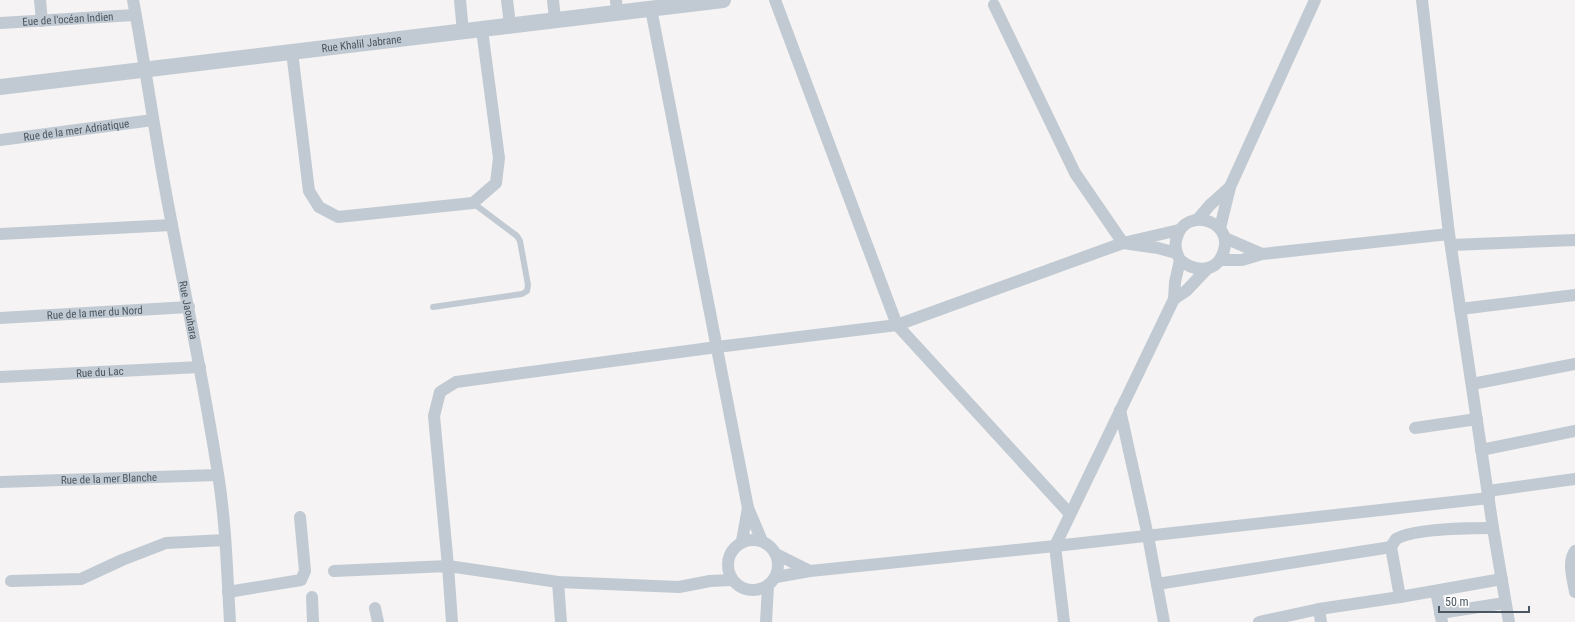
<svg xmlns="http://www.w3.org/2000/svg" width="1575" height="622" font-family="'Roboto Condensed',sans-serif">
<rect width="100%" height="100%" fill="#f5f3f3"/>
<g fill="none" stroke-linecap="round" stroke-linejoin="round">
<!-- service -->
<polyline stroke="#c1cad2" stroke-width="6" points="433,307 522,294 527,291 528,285 520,241 517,236 473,203"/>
<!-- minor -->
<g stroke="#c1cad2" stroke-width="12">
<polyline points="40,0 42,21"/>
<path id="s1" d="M133,0C147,75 157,150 172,225C188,308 205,390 218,474C226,523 227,573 230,622"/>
<polyline points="460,0 463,32"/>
<polyline points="507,0 510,25"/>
<polyline points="553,0 555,19"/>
<polyline points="616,0 617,13"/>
<polyline points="775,0 897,325 1070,514"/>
<polyline points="1422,0 1449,234 1493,528 1509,622"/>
<polyline points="994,5 1075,173 1123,243 1158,248 1176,253"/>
<polyline points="651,9 748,508 762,541"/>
<path id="s2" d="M0,23L135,15"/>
<polyline points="292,52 309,191 319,207 338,217 473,203 496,183 499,158 482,30"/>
<path id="s3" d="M0,140L153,120"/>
<polyline points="1198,219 1210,205 1230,187"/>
<polyline points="1220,228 1230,187 1315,0"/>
<polyline points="0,234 172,225"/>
<polyline points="1225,238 1262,254"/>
<polyline points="1451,245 1575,240"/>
<polyline points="1220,260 1242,260 1262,254 1449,234"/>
<polyline points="1174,299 1186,291 1207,269"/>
<polyline points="1460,309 1575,295"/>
<path id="s4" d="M0,318L189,307"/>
<path id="s5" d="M0,377L200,367"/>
<polyline points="1472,384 1575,364"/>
<polyline points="1120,410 1148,536 1164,622"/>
<polyline points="1415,428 1477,419"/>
<polyline points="1481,450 1575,431"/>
<path id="s6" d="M0,482L218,475"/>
<polyline points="1488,491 1575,479"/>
<circle cx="753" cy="565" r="25"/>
<polyline points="742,541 748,508"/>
<path d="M1575,551C1567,562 1573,579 1575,592"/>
<polyline points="776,554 810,571"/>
<polyline points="334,571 448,566 452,622"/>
<polyline points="776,577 810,571 1055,546 1489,498"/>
<polyline points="732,580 710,581 679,587 558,582 448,566 434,416 440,392 456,382 717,347 897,325 1123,243 1179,230"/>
<polyline points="11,581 81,579 122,560 166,543 225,540"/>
<polyline points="558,582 561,622"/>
<polyline points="1157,584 1391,547"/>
<polyline points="1436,591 1442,622"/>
<polyline points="228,592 301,580 305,571 300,517"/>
<polyline points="312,597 313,622"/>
<path d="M1400,597L1391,547L1396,539C1415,528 1470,528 1493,528"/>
<polyline points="375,608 378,622"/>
<polyline points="1319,609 1321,622"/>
<polyline points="1440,613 1505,603"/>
<polyline points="766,622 768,586"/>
<path d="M1064,622L1055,546L1174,299L1175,282L1180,260C1176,253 1174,245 1177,237C1186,206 1233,221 1224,250C1218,273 1196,273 1180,260"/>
<polyline points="1259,622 1319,609 1400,597 1502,579"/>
</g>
<!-- tertiary -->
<path stroke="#c1cad2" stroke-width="16" id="s7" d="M0,87L723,0"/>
</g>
<g text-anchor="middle" stroke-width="3" stroke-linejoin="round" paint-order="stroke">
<!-- street labels -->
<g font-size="11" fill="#4a5661" stroke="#fff">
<text dy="4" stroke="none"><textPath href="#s2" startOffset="68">Eue de l'océan Indien</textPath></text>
<text dy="4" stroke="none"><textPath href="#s7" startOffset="364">Rue Khalil Jabrane</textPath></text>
<text dy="4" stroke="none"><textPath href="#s3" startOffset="77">Rue de la mer Adriatique</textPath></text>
<text dy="4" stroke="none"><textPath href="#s1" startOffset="315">Rue Jaouhara</textPath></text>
<text dy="4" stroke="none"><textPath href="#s4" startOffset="95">Rue de la mer du Nord</textPath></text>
<text dy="4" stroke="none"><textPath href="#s5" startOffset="100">Rue du Lac</textPath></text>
<text dy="4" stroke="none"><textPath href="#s6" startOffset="109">Rue de la mer Blanche</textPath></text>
</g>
</g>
<!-- scale -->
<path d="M1439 606v6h90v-6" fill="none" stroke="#4a5661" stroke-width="2"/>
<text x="1445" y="606" font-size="12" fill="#4a5661" stroke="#ffffff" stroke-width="3" paint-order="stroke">50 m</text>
</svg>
